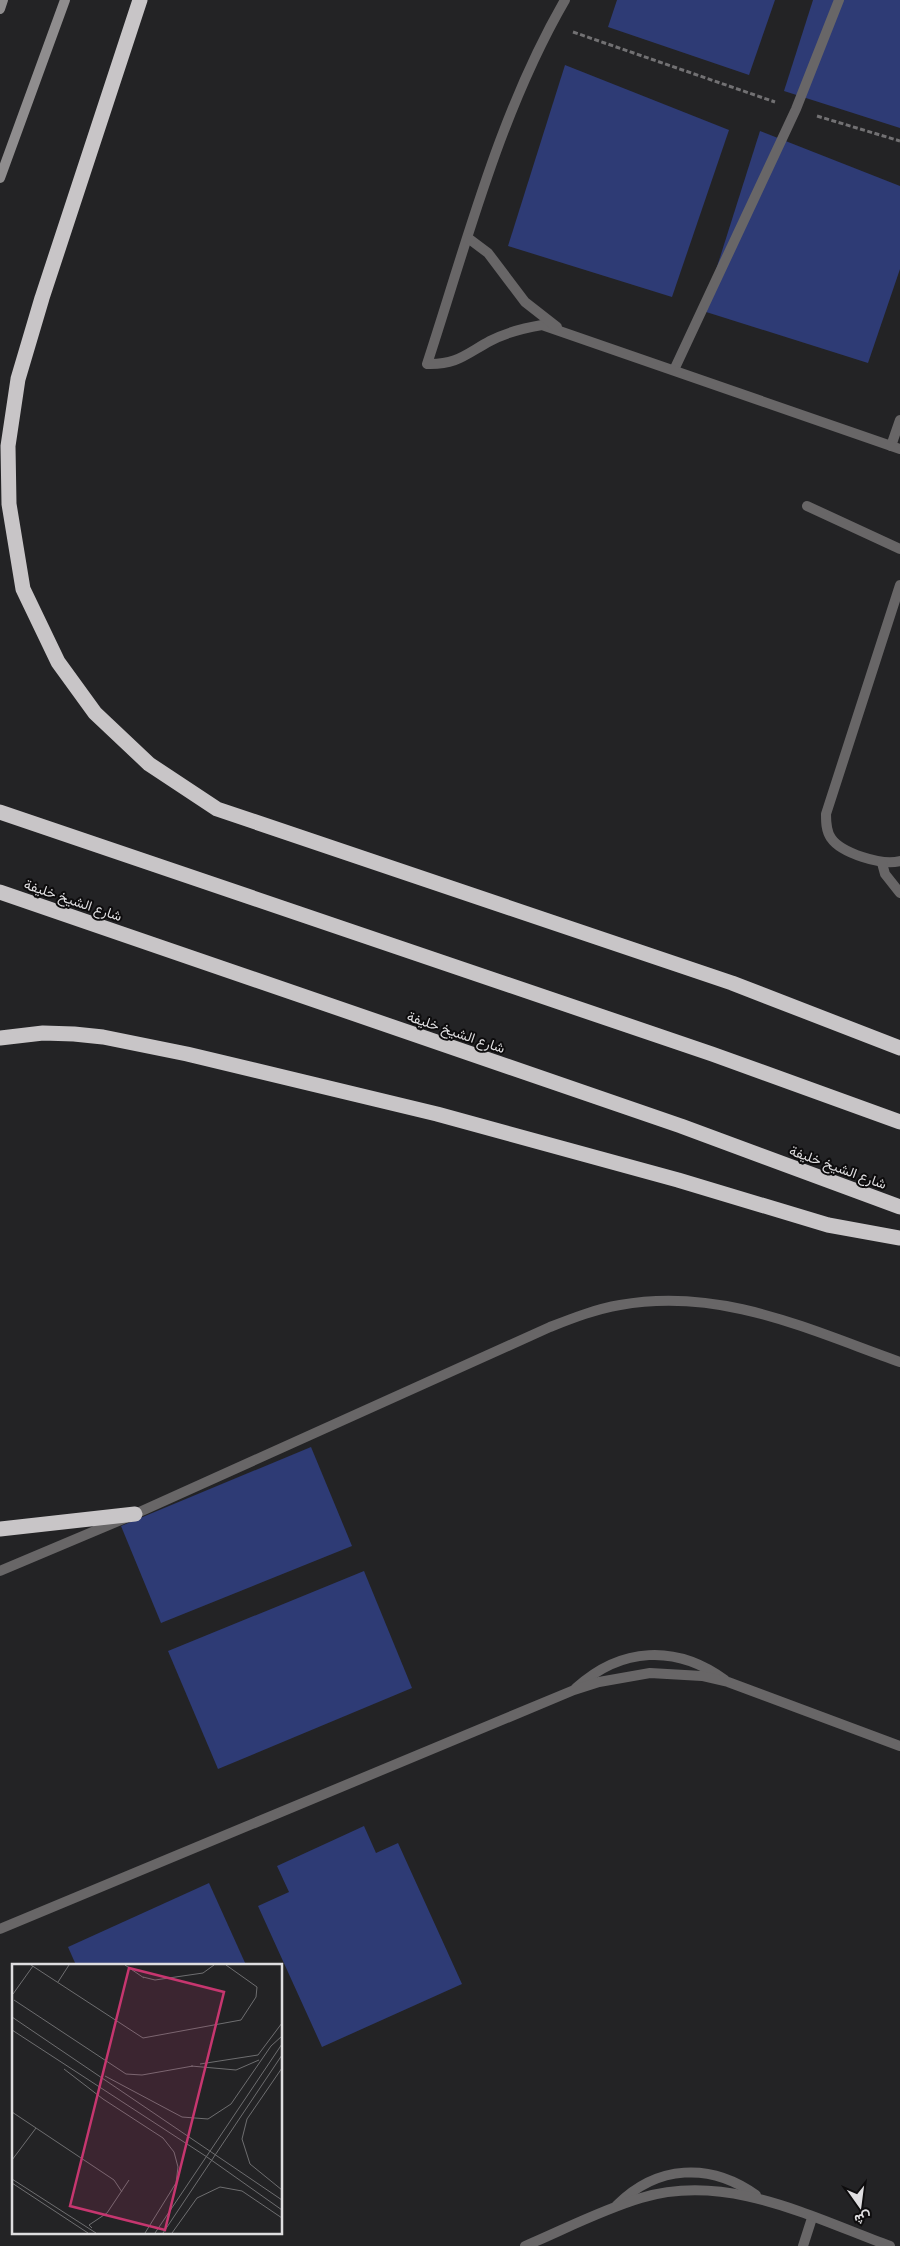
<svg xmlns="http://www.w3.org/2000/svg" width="900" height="2246" font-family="'IBM Plex Sans',Vazirmatn,sans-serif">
<rect width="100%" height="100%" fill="#232325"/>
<!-- building -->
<g fill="#2e3b75">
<polygon points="617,0 775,0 749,75 608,27"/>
<polygon points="813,0 900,0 900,128 784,91"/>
<polygon points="565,65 729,130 672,297 508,246"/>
<polygon points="760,131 900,186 900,269 868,363 703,311"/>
<polygon points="311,1447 352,1546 161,1623 121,1526"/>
<polygon points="364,1571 412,1688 218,1769 168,1651"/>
<polygon points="364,1826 376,1853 398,1843 462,1984 322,2047 258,1906 289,1892 277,1866"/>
<polygon points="209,1883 246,1965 76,1965 68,1947"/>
</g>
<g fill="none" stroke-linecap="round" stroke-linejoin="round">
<!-- path -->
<g stroke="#727173" stroke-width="3" stroke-dasharray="5 2.5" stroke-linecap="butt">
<polyline points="573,32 775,102"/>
<polyline points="817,116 900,141"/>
</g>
<!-- lane -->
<g stroke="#686667" stroke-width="10">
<polyline points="674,370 796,109 839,0"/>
<polyline points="891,446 900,420"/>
<polyline points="807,506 900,549"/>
<path d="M900,585L826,814C826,822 826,831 831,838C841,853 882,866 900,861"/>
<polyline points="882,863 885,874 900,893"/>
<polyline points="803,2246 812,2218"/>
</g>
<!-- street -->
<g stroke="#686667" stroke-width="10">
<path d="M565,0C500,112 467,242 427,364C457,365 466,354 490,341C507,332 524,328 542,325L900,449"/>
<polyline points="468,238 488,253 525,302 557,327"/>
<path d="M0,1571L135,1514L550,1327C573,1318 596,1309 620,1305C721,1287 807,1329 900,1362"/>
<path d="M576,1688C621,1647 676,1644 725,1680"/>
<polyline points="0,1929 574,1690 599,1682 650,1673 702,1676 728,1682 900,1746"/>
<path d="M617,2205C657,2165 710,2162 756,2195"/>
<path d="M525,2246C563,2230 601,2210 641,2198C727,2172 811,2217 890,2246"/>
</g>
<!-- secondary -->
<g stroke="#8f8d8e" stroke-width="10">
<polyline points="0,9 3,0"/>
<polyline points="0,178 65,0"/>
</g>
<!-- highway -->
<g stroke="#c8c5c7" stroke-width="15">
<polyline points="140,0 42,298 18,379 8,446 9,504 23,589 58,662 95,713 149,764 217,809 732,983 900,1048"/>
<polyline points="0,812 712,1054 900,1122"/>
<polyline points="0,892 681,1126 900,1207"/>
<polyline points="0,1038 43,1033 74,1034 103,1037 187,1054 437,1114 678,1180 828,1225 900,1238"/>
<polyline points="0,1529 135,1514"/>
</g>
</g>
<g text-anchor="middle" stroke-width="4" stroke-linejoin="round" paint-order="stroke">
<!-- street labels -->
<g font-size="14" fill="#dfdee0" stroke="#0d0c0d">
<text transform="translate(73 900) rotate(19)" y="5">شارع الشيخ خليفة</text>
<text transform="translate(456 1032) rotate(19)" y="5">شارع الشيخ خليفة</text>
<text transform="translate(838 1167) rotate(20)" y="5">شارع الشيخ خليفة</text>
</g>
</g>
<!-- overview -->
<g transform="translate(12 1964)">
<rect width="270" height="270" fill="#232325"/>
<path fill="none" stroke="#6e6e70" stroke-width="1" d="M19,1L131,74L229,56L244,33L245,23L214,1M113,1L132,14M131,13L143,16L191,9L202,1M46,18L57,1M1,30L21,2M2,36L114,110L130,111L181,102M0,53L270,236M0,66L195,193L270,246M188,100L246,91L270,59M179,102L224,106L247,96M270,104L235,155L230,175L238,200L270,226M52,105L91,135L151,174L162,188L166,203L164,219L133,269M93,112L170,153L196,155L219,140L259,82L270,72M0,148L102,216L110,228M0,196L24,164M0,215L84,269M0,219L76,269M80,264L77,261L95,249L117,216M143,269L270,80M151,269L270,91M160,269L185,234L208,223L230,227L270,254"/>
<path fill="#c6366f" fill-opacity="0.15" stroke="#c6366f" stroke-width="2.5" d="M117,4L212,28L153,266L58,242Z"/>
<rect width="270" height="270" fill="none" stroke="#dfdee0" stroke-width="2.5"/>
</g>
<!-- north arrow -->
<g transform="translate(860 2206) rotate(166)" stroke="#0d0c0d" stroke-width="4" paint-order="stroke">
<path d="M0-4L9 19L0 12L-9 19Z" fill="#dfdee0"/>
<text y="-8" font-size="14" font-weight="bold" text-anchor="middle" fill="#dfdee0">ش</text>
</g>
</svg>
